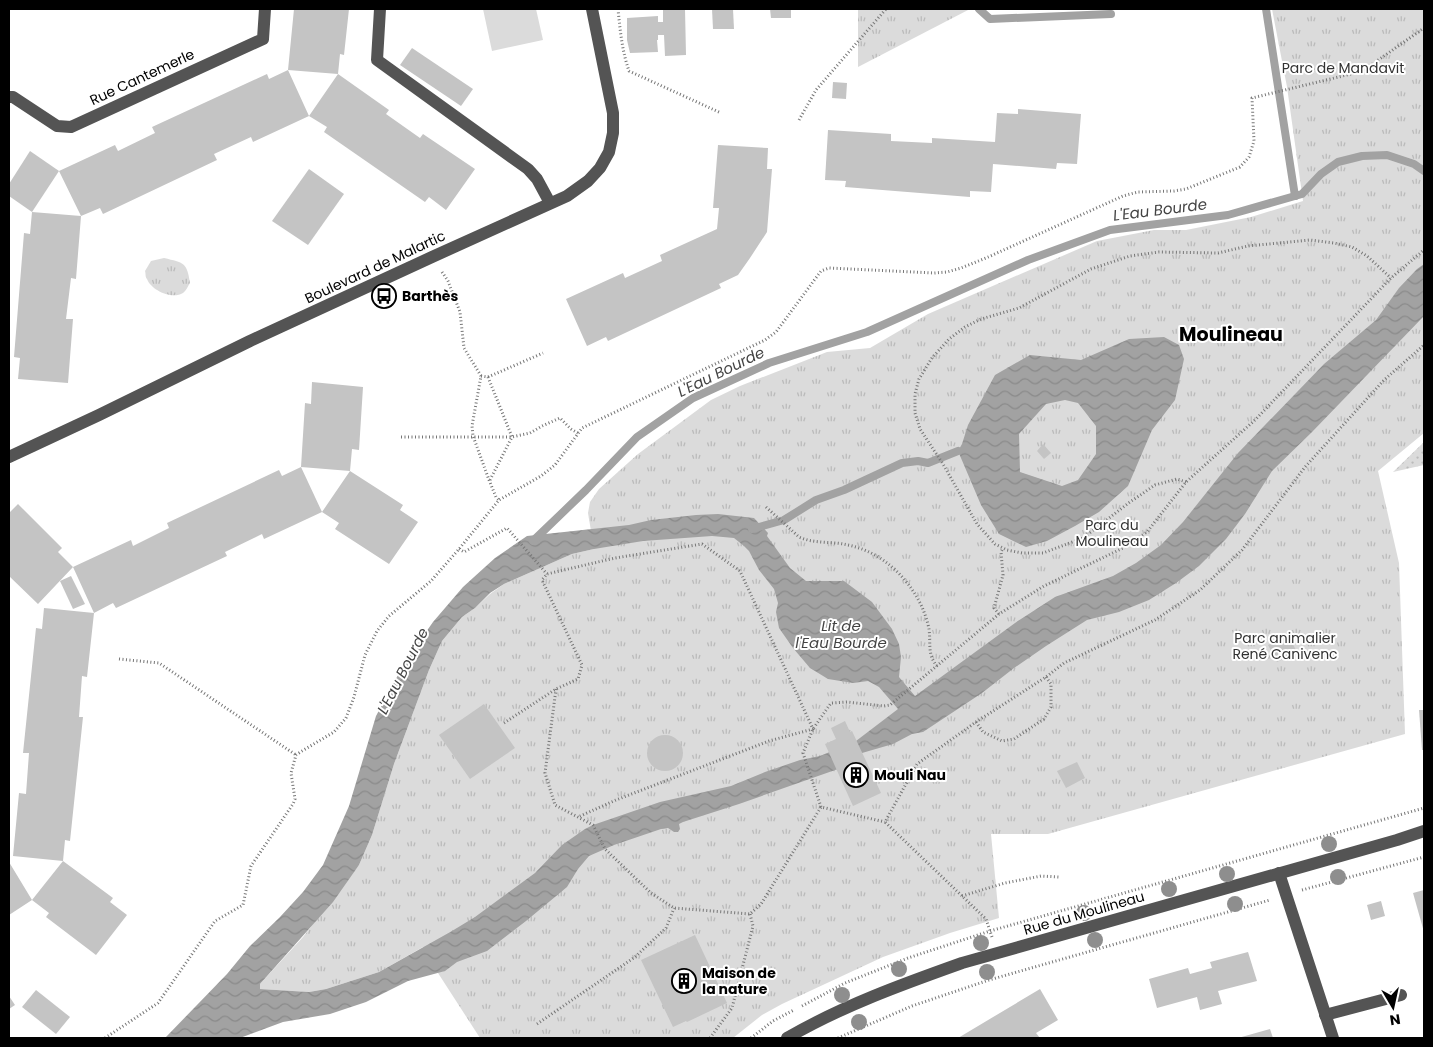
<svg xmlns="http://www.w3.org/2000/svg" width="1433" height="1047" font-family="Poppins,sans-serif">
<defs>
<pattern id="grass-dots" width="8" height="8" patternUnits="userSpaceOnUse" patternTransform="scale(1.25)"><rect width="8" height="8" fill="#dbdbdb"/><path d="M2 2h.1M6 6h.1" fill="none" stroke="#bababa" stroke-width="1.8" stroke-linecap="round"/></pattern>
<pattern id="park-tufts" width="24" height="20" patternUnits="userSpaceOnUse" patternTransform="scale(1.25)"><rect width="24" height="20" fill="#dbdbdb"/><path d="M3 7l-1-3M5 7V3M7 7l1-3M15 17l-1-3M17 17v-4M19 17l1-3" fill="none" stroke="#bababa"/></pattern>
<pattern id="water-waves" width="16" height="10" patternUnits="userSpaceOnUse" patternTransform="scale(1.25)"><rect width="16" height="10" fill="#a2a2a2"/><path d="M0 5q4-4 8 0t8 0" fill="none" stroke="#8a8a8a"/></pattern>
</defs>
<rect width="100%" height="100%" fill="#fff"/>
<!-- grass -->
<polygon fill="url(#grass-dots)" points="1424,442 1424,465 1393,472"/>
<!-- park -->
<g fill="url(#park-tufts)">
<polygon points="858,9 970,9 858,67"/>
<polygon points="1272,9 1424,9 1424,433 1378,471 1399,563 1405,734 1048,834 991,834 999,918 950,933 883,957 782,1004 762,1015 733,1038 480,1038 438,973 423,947 379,972 326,989 309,992 260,989 260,984 303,937 359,865 372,835 394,764 429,670 442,641 462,617 475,608 490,594 504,584 572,554 594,549 588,513 590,502 599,489 638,454 711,400 740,386 827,352 870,348 928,314 1097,241 1154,230 1186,230 1251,217 1303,201 1287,87"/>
<path d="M164,258C184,263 187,262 190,283C188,286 186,291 183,293C172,300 151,290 147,279C145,277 146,274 145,271L151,261Z"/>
</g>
<!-- pitch -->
<polygon fill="#dbdbdb" points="483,9 536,9 543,40 492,51"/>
<!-- water -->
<g fill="url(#water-waves)" fill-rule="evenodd">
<path d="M1424,264V316L1312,432L1272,471L1245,514L1226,539L1199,566L1176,583L1149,600L1119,612L1087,620L1046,646L1014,668L982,693L923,732L912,734L893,744L862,753L838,769L739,804L683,822L679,824L680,829L678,832H674L668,828L661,829L614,845L589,856L578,869L567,887L526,921L487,951L457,962L445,971L408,981L366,1002L330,1014L283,1022L240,1038H165L227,974L250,946L280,917L303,892L323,865L349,806L376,716L405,662L433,622L463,587L495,558L527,536L629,525L651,520L696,515L718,514L754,518L768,533L767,536L790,568L806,581H844L872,602L892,629L899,644L901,657L899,677L915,696L1015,623L1055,597L1113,576L1136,563L1161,545L1183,522L1238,453L1324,364L1376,320L1399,288L1417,269ZM712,536L734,538L744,546L749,551L759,570L774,589L778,603L776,612L779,628L793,648L810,668L828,679L853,683L868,681L879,687L898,709L856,741L820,756L800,760L765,772L731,786L660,802L593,825L585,829L562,845L535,873L475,917L452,931L379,972L326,989L309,992L260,989V984L333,902L359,865L372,835L394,764L429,670L442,641L462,617L475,608L490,593L504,584L572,554L594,549L643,541Z"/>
<path d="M1164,337L1179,345L1184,359L1175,400L1152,430L1128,486L1099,512L1075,526L1047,541L1026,547L999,534L981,505L958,451L962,444L968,425L995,375L1030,355L1081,360L1129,339ZM1065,400L1078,403L1096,426V454L1078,480L1062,486L1020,472L1019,434L1046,404Z"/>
</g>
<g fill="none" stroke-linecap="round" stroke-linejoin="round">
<!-- stream -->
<g stroke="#a2a2a2" stroke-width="8">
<polyline points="979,9 990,19 1111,14"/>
<polyline points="1266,9 1295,196"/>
<polyline points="752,529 784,520 816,500 844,490 902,463 918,461 928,463 958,451"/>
<polyline points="533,541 586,490 637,437 693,398 769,363 867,332 1028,260 1110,230 1228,215 1302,194 1321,174 1338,162 1362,156 1387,155 1414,164 1424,171"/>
</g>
</g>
<!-- building -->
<g fill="#c4c4c4">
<polygon points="294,9 349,9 344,55 340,54 338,74 288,70 309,116 253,142 251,137 214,154 217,160 103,214 100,208 81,216 59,171 115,145 118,151 155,133 152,127 267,74 269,79 288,70"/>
<polygon points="663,9 685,9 686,55 665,56 664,35 658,35 658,40 657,40 658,52 630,53 627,40 627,18 658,16 658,22 663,22"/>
<polygon points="712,9 733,9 734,29 713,29"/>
<polygon points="770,9 791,9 791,18 771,18"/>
<polygon points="412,48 473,89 461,106 400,65"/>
<polygon points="338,74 389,110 386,114 420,138 423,134 475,169 446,210 429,197 425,202 324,132 327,127 309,116"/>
<polygon points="833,82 847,83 846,99 832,98"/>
<polygon points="1018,109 1081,114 1077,164 1057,163 1056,169 993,164 991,192 970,191 970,197 845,187 846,181 825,180 828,130 891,134 891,141 932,143 932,138 995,142 997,113 1018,114"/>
<polygon points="718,145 768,148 767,169 772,169 767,232 750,258 738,275 719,284 721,288 608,341 606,337 587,346 566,299 623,273 625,278 662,261 660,255 717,229 719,208 713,208"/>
<polygon points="30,151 59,171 32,212 9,196 9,184"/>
<polygon points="309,169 344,194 308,245 272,221"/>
<polygon points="32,212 81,216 76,279 71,278 66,319 73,319 68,383 18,379 20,358 14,357 24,233 30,234"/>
<polygon points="312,382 363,387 359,450 352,449 350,471 301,467 305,403 311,404"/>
<polygon points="1043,444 1051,453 1044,459 1037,451"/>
<polygon points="301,467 322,512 350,471 403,505 400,510 418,522 389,564 335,529 339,523 322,512 264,539 262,534 225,552 227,556 116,608 113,603 94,613 87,677 82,676 79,717 83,717 70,841 65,840 63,861 13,856 19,793 26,794 29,753 23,753 36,628 42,629 44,608 94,613 73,567 131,540 133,546 169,528 167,523 279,470 282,476"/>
<polygon points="18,504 62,548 58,552 73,567 38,604 9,576 9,513"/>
<polygon points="71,576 85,604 73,609 60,581"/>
<polygon points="1288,635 1297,652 1277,662 1268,645"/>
<polygon points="484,704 515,748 470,779 439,735"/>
<polygon points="1419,710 1424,710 1424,750 1422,750"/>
<polygon points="845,721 850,732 852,731 881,793 853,806 825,744 836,739 831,728"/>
<circle cx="665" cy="753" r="18"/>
<polygon points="1077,762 1085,778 1066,788 1057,771"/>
<polygon points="63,861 113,898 110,902 127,915 96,955 46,917 49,913 32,900 9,915 9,862 32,900"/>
<polygon points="1424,890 1424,932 1413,893"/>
<polygon points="1381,901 1385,916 1371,920 1367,905"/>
<polygon points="695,935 727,1003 687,1022 686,1021 673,1027 641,960"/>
<polygon points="1248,952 1257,981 1218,991 1222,1004 1200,1010 1197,997 1157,1008 1149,979 1188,968 1190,974 1212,968 1210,962"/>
<polygon points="1040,989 1058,1020 1036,1033 1040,1038 958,1038"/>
<polygon points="36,990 70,1017 56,1034 22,1007"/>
<polygon points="9,996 15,1005 9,1009"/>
<polygon points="1270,1029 1273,1038 1238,1038"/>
</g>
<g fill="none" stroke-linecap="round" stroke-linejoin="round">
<!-- path -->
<g stroke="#767676" stroke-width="3" stroke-dasharray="1 2.5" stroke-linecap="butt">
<path d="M618,9C620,29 622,51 629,71L721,113"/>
<polyline points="799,120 816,90 886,9"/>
<polyline points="442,272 448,281 460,312 464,348 481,376 472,426 473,436 489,480 496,497 499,500"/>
<polyline points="481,376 488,377 512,437 490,480"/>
<polyline points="488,377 543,353"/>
<polyline points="401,437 512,437 530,433 542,426 560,418 571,429 578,433"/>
<polyline points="1186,482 1177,479 1155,485 1130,502 1083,538 1043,553 1022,553 1007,550 995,544 977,524 943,464 920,429 915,413 915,394 919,379 932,358 949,339 965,327 981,319 1019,308 1091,269 1130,256 1159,252 1218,253 1248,246 1310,240 1334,243 1352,247 1367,256 1391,278"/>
<path d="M766,507L799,537C814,544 832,541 848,545C882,552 908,577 922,607C925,614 928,623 929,629C931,644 927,654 937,666"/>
<polyline points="459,549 464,552 507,528 547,574"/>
<polyline points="999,614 994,608 1003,575 1001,552 1003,548"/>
<polyline points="119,659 159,663 296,755"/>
<polyline points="556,689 545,773 555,805 593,825 605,849 651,893 674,908 750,914 761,904 821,807 885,822"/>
<polyline points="976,722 983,732 1002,741 1014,739 1044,719 1051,707 1051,684 1046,677"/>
<polyline points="504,723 556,689 578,679 582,665 542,580 547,574 615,558 702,544 740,571 813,729 769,741 616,800 578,817"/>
<polyline points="821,807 803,753 813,729 831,703 847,702 884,706 890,705 999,614 1044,586 1123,548 1147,532 1186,482 1255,420 1391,278 1424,250"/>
<polyline points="1302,890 1424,857"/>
<polyline points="962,896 1005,883 1041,876 1059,877"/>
<polyline points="992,937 986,919 885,822 917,764 976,722 1046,677 1064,663 1155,620 1200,590 1242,550 1305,467 1384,380 1424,345"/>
<polyline points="802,1006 845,983 908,958 990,931 1424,808"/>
<polyline points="537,1024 635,957 666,928 674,908"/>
<polyline points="105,1038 158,1003 215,921 243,905 251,866 293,804 295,799 291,773 296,755 302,751 334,732 346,718 354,697 365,655 377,631 389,616 431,581 459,549 499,500 541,476 555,465 582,428 765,340 776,332 821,271 829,268 934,273 947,272 961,268 986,258 1123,196 1138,192 1174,191 1186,189 1240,167 1249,157 1254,141 1252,98 1355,73 1371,65 1424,28"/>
<polyline points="710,1038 732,1008 753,926 750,914"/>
<polyline points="751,1038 773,1021 794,1010"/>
<polyline points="838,1038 912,1006 989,980 1270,900"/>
</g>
<!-- minor -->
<g stroke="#545454" stroke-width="12">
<polyline points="380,9 377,60 528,169 537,179 550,203"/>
<polyline points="9,97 13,97 57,126 71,127 263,39 265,9"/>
<polyline points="9,457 99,415 250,341 432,257 567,196 588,181 600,168 609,152 613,133 613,113 592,9"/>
<polyline points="1279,873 1333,1038"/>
<polyline points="1325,1015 1401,995"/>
<path d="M787,1038C842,1006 903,984 962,963L1397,840L1424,831"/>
</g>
</g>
<!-- trees -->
<g fill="#8e8e8e">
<circle cx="1329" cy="844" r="8"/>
<circle cx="1227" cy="874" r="8"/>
<circle cx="1338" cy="877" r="8"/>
<circle cx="1169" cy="889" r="8"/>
<circle cx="1235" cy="904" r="8"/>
<circle cx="1084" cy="913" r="8"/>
<circle cx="1095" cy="940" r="8"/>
<circle cx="981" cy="943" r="8"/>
<circle cx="899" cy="969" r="8"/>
<circle cx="987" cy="972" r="8"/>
<circle cx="842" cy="995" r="8"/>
<circle cx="859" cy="1022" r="8"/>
</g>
<!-- icons -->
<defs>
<symbol id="bus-ring" viewBox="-11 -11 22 22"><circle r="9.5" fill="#fff" stroke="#000" stroke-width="1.5"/><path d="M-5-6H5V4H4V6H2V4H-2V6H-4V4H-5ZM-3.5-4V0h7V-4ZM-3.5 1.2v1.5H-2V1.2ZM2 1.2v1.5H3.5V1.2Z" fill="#000"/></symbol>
<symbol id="building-ring" viewBox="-11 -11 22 22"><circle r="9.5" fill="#fff" stroke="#000" stroke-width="1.5"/><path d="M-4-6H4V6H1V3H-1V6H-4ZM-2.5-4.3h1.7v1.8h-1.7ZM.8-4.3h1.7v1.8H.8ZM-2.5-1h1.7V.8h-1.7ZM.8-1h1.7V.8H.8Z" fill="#000"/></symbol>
</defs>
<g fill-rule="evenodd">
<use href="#bus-ring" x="370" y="282" width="28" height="28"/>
<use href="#building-ring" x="842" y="761" width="28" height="28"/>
<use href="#building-ring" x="670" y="967" width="28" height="28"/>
</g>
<g text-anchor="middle" stroke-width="4" stroke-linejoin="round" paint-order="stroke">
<!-- park labels -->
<g font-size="14" fill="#323232" stroke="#fff">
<text x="1343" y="73">Parc de Mandavit</text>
<text x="1112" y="530">Parc du<tspan x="1112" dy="16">Moulineau</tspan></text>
<text x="1285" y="643">Parc animalier<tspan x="1285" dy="16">René Canivenc</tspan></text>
</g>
<!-- street labels -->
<g font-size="14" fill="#000" stroke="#fff">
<text transform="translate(142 77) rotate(-25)" y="5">Rue Cantemerle</text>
<text transform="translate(375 267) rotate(-25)" y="5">Boulevard de Malartic</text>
<text transform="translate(1084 913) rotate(-16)" y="5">Rue du Moulineau</text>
</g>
<!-- poi labels -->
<g font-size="14" font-weight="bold" fill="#000" stroke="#fff" text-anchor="start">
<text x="402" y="301">Barthès</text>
<text x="874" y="780">Mouli Nau</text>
<text x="702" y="978">Maison de<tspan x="702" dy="16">la nature</tspan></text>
</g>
<!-- water labels -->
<g font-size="15" font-style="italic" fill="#434343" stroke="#fff">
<text transform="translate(1160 210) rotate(-7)" y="5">L'Eau Bourde</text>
<text transform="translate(721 372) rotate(-26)" y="5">L'Eau Bourde</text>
<text x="841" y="631">Lit de<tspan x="841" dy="17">l'Eau Bourde</tspan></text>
<text transform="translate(403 671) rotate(-63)" y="5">L'Eau Bourde</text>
</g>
<!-- district labels -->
<g font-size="19" font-weight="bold" fill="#000" stroke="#fff">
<text x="1231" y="341">Moulineau</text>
</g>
</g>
<!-- border -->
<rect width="1433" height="1047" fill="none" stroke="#000000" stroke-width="20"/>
<!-- north arrow -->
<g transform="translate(1393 1007) rotate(171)" stroke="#ffffff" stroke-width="4" paint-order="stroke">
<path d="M0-4L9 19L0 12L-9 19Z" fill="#000000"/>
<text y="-8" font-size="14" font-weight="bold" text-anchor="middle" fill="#000000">N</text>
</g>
</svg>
